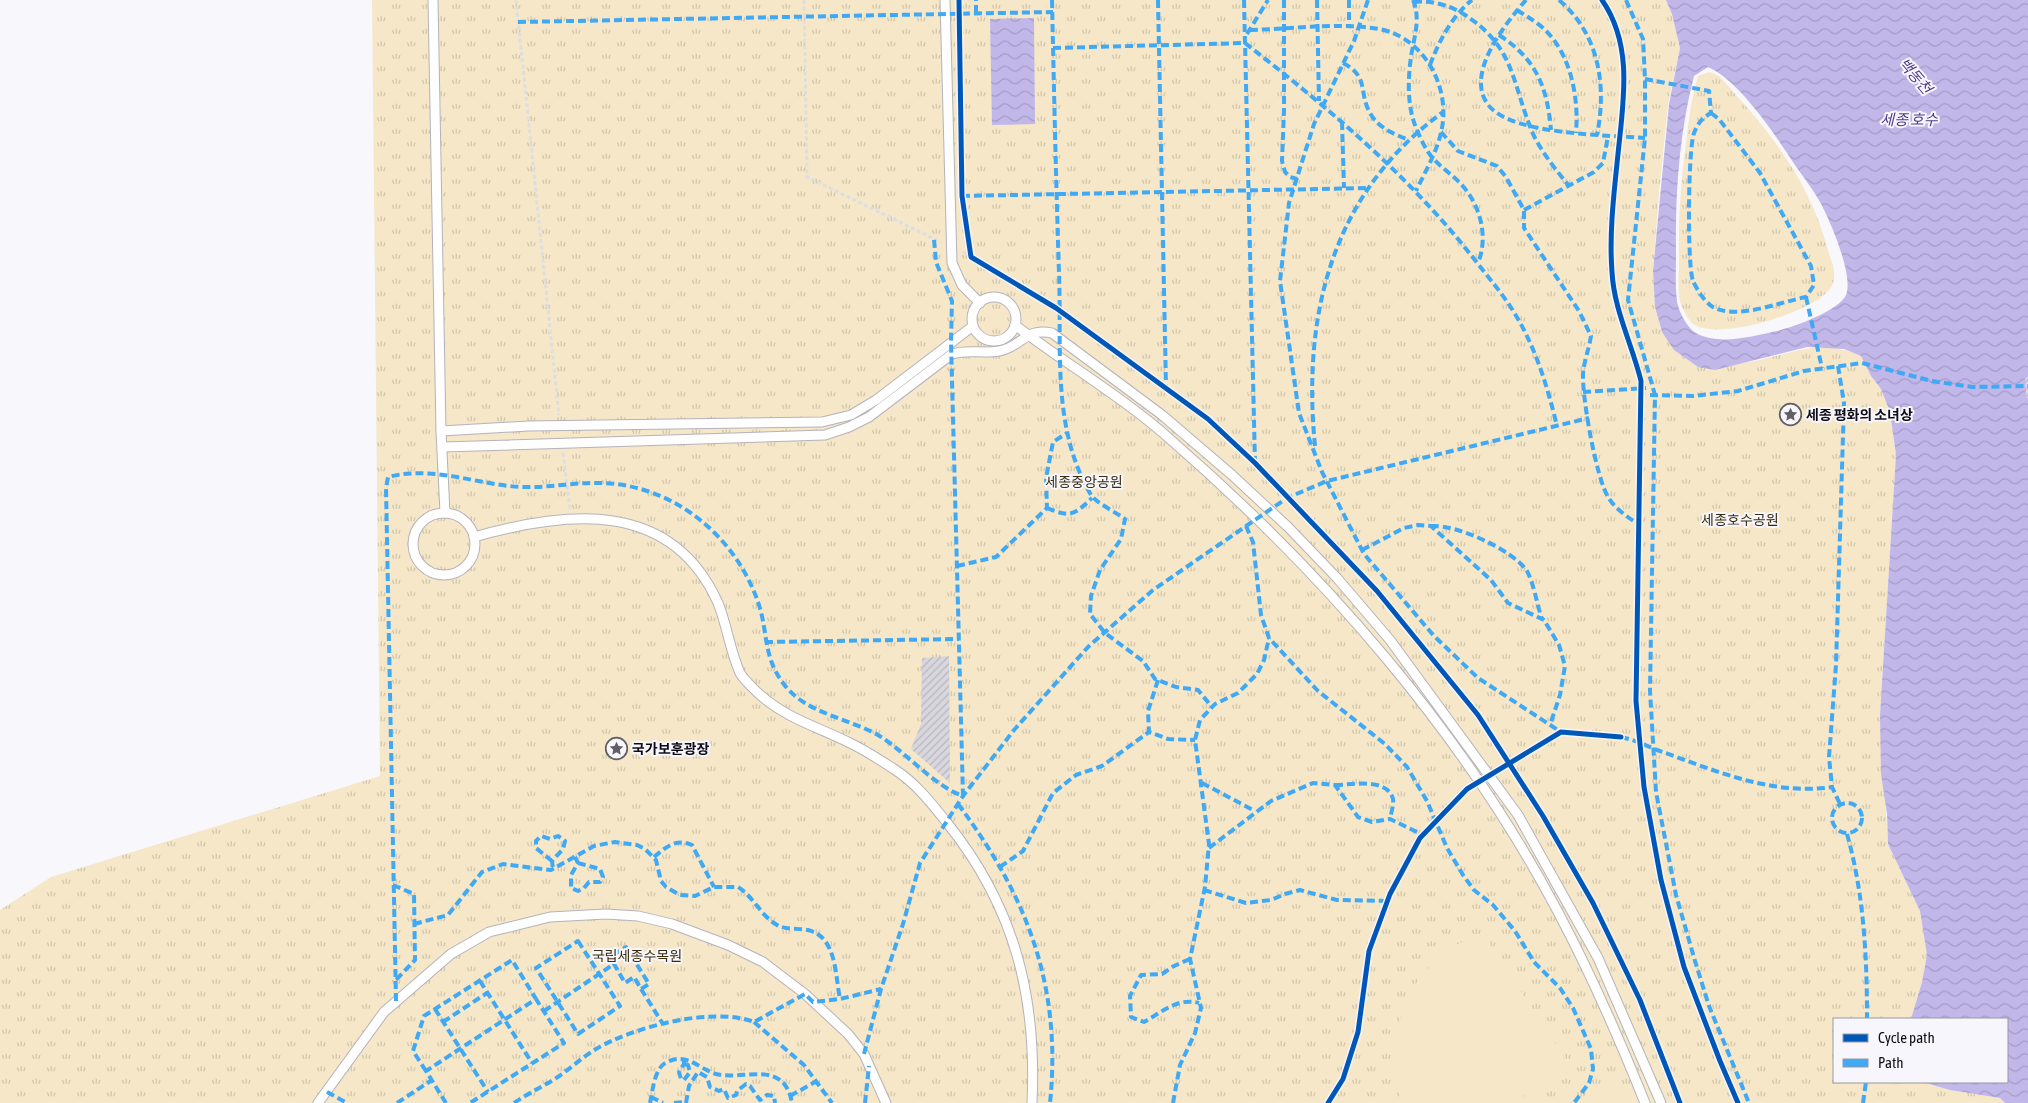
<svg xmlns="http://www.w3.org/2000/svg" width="2028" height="1103" font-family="'Asap Condensed','Noto Sans KR',sans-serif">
<defs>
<pattern id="grass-tufts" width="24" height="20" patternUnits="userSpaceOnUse" patternTransform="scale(1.25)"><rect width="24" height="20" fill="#f5e7c8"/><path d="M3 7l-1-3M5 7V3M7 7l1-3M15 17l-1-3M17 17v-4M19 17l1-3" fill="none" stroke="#d1c5ab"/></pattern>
<pattern id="water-waves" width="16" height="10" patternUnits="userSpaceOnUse" patternTransform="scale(1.25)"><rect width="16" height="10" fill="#c1b7e9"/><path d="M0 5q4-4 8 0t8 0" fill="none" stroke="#a59cc7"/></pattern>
<pattern id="building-hatch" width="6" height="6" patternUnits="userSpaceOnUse" patternTransform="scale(1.25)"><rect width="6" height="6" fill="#d9d7de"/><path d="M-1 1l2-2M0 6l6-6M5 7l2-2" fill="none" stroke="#b9b7be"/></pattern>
</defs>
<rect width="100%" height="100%" fill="#f8f7fb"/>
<!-- grass -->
<g fill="url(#grass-tufts)">
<path d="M372,0H1666L1672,14L1680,48L1668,104L1659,193L1653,271L1655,307L1661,330L1674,350L1698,367C1718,365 1740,364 1760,360C1798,351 1822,339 1861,356L1871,376L1881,389L1890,412L1896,455L1880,715L1888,844L1920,911L1927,955L1922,982L1911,1019H1834V1082H1922L1950,1090L2000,1098L2005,1103H0V910L51,877L380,776Z"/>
<path d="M1710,72L1719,76C1768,129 1809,179 1828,250C1831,261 1837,272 1833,283C1826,310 1709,346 1690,321C1686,316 1680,304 1679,297C1678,284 1679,269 1679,256C1678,217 1681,181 1686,143C1689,119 1691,99 1698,76Z"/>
</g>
<!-- pitch -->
<g fill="#f5e7c8">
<path d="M1483,934L1564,1057L1557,1081L1507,1103H1403C1397,1092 1394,1075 1394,1062C1393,1006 1426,949 1483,934Z"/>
<polygon points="1604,1080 1618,1081 1627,1103 1590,1103"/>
</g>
<!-- water -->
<g fill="url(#water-waves)" fill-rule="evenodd">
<path d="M1666,0H2028V1103H2005L2000,1098L1950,1090L1922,1082H2007V1019H1911L1922,982L1927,955L1920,911L1888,844L1887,814L1881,774L1880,715L1896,455L1890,412L1881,389L1871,376L1861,356L1844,349L1807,347L1715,370L1698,367L1674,350L1662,332L1655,307L1653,271L1669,104L1680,48L1672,14ZM1708,67C1739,80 1776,136 1795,165C1803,177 1813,189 1820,202C1830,220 1854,276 1846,295C1839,311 1793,327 1777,331C1753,336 1719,346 1696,333C1687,328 1678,310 1677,301C1675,286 1676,270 1676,255C1675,195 1679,134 1694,76Z"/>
<polygon points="1034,18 1035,124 992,125 990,19"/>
</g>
<!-- building -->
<g fill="url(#building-hatch)">
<polygon points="2028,377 2028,398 2026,398 2025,378"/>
<polygon points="949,656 950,783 911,749 921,724 922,658"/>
</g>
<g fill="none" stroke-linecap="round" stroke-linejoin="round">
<defs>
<g id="service">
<polyline points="433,0 441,431 445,513"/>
<polyline points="945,0 952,263 962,285 980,303"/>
<circle cx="994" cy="319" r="22"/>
<path d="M1015,325C1066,364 1123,397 1171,440C1324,573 1463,732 1558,912C1591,974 1619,1038 1645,1103"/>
<polyline points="441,431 528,426 822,422 851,415 876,400 973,326"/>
<path d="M443,447L825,435L849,427L869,417L952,354C968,349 982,354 999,351C1022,347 1025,327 1052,333L1162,415L1232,475L1288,527L1337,578L1390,640L1518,815L1598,958L1661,1103"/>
<circle cx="444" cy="544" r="31"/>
<path d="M474,537C566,511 671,498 718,603C727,625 730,651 740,673C744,680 752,687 758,693C785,718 818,727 850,743C865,750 880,760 894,769C916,783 932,804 948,824C1015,908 1037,997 1032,1103"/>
<polyline points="318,1103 384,1012 451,954 489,932 550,917 606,914 638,916 672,924 728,945 763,962 805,994 848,1034 864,1054 886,1103"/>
</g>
</defs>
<!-- service casing -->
<use href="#service" stroke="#b5b3ba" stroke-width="11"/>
<!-- path -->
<g stroke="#dedee0" stroke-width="3" stroke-dasharray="4 2.5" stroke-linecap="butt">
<polyline points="516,0 559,415"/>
<polyline points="804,0 807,177 941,242"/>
<polyline points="963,252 971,257"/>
<polyline points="563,453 570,509"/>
</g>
<!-- service -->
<use href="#service" stroke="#fefefe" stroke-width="9"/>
<!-- quiet -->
<g stroke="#3fa9f5" stroke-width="4" stroke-dasharray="8 4" stroke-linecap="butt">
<path d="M1052,0C1054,91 1056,182 1059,273C1062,348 1051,427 1091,495C1095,502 1117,513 1125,519L1121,539L1100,570L1091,596L1090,614L1105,633L1143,661L1155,679L1176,687L1198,690L1212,707"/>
<polyline points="1158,0 1166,387"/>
<polyline points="1244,0 1255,463"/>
<polyline points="1284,0 1284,110 1282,161 1285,172 1290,177 1297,179"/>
<polyline points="1317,0 1319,101"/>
<polyline points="1349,0 1349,26"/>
<polyline points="1368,0 1354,41 1314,124 1289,203 1280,281 1299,413 1322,472 1364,554 1434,636 1478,678 1561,732"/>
<path d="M1413,0C1421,19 1414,37 1411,57C1408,78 1407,104 1415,125C1419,135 1424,147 1431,156C1439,166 1450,173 1459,182C1480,203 1489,236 1478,263"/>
<path d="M1526,0C1506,23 1462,76 1490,107C1515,135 1609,135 1645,138"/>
<path d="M1559,0C1599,34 1607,85 1597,135"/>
<polyline points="1626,0 1643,39 1645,79 1645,138 1628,300 1655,395 1650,691 1656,792 1676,895 1695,961 1709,1006 1749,1103"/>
<path d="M1414,2C1431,0 1448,5 1462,13C1517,47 1511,84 1534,136C1543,154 1557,171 1569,186"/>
<path d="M1517,10C1526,16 1535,21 1543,28C1571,53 1579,98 1576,133"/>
<polyline points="976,13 976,0"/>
<polyline points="518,22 1053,12"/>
<path d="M1250,30C1292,29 1337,22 1379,29C1423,37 1450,85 1442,128C1438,150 1426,170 1416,191"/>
<polyline points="1247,34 1268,0"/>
<path d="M1499,35C1536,59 1547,86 1551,130"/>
<path d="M1053,48L1245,43C1327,107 1406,173 1471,255C1487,276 1505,296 1518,319C1537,352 1548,389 1557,426"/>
<path d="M1343,63C1370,77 1358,92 1370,113C1378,128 1394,134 1409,140"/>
<path d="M1430,65C1439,41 1452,16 1472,0"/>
<polyline points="1645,79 1709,91 1711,113"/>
<path d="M1711,113L1719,119L1760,173L1811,266L1814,285L1806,297C1780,302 1743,318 1717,309C1707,306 1697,290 1693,281C1687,265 1688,149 1694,133C1698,123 1702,118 1711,113Z"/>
<polyline points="1342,122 1344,188"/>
<path d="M1441,132L1458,151L1497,166L1506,177L1524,210V228L1579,311L1591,336C1589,349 1584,361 1583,374C1582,397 1596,477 1608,497C1615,509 1628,517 1639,525"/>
<polyline points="962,196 1368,188"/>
<polyline points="1524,210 1594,172 1603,163 1608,136"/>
<polyline points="1806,297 1822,368"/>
<polyline points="1838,366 1844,403 1842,468 1836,665 1829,757 1832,787 1840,804"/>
<polyline points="1583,392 1646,388"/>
<polyline points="1650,395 1693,396 1738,391 1804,371 1862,363 1932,381 1972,387 2028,386"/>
<path d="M1315,446C1302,314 1332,193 1443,112"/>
<path d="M1047,508C1071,518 1074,515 1092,498"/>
<polyline points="1246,526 1253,542 1261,615 1269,638 1318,691 1385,744 1407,767 1427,801 1447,848 1463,875 1474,890 1493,905 1515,931 1534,962 1560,988 1573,1008 1591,1049 1593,1069 1589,1083 1574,1103"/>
<path d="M1431,526C1456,524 1513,550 1527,571C1534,584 1537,605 1542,619"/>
<polyline points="1362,550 1404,528 1418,525 1431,526 1491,580 1508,603 1544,620 1559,645 1565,666 1560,695 1550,725"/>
<polyline points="957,566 996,557 1047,508 1046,478 1053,442 1067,433"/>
<polyline points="765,642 959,639"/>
<polyline points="1158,680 1148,711 1149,732 1168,739 1195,740"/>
<path d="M1621,737C1635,740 1645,745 1657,750C1714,770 1771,796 1832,787"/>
<polyline points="1202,783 1255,811"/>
<path d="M1335,785C1352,785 1387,777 1393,799C1394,805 1391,813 1390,819"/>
<circle cx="1847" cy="818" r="15"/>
<path d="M958,804C1027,896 1062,986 1050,1103"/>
<path d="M1847,834C1864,894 1867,957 1867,1019"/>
<polyline points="1209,848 1271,801 1313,783 1335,785 1358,817 1372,822 1390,819 1423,835"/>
<polyline points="575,857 578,863 571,875 571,888 578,891 584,888 589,882 600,882 603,877 600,869 578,863"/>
<path d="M654,857C666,847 676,838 692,845L714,887"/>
<polyline points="552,861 536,848 536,841 541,836 550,839 558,836 565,841 563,849 552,861 553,869"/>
<polyline points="1000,867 1023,851 1053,793 1076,775 1102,766 1149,732"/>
<polyline points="393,885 414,894 415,960 395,981"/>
<polyline points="1204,890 1246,903 1271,900 1285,894 1300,890 1337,900 1387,901"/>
<path d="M414,924L448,915L482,872L503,864L551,870L594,846L615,842L637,845L645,849L656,860L661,881L666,887L680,895L695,896L714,887H738C753,896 761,916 777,925C785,930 798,928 808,930C837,937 835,975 840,999"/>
<polygon points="578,941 620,1006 578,1034 536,968"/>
<path d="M1190,959L1174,966L1162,974L1141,975L1130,996L1131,1017L1144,1022C1162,1012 1178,997 1199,1003"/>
<polyline points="480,981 532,1063"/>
<polyline points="641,989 663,1024"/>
<path d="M396,1001L386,488L388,477C434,465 477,485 522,487C549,488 575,482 602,483C674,485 737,537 759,605C768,633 763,656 783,683C804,713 848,718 878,735C906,752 934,786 963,796L951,342L952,301L936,262L934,239"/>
<polyline points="435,1009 488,1092"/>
<polyline points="544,1011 614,964 610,957 626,947 649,984 641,989 634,977 625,983 614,964"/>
<polyline points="443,1022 487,993"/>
<polyline points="754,1022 804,1065 832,1103"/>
<polyline points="864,1054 881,989 903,924 920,863 963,796 1014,730 1088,647 1153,590 1287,498 1327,481 1589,418"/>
<polyline points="684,1060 684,1064 679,1072 681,1079 684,1080 690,1072 688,1065 684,1064"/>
<polyline points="426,1071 413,1051 424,1016 512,960 536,999"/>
<polyline points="327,1092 347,1103"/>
<polyline points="790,1096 817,1081"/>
<polyline points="651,1097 663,1103"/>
<polyline points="397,1103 432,1080"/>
<polyline points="446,1103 426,1071 536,999 564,1043 470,1103"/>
<path d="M514,1103C527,1094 540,1088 553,1080C568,1071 581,1058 596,1049C633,1027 713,1006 754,1022L805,994L813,1002L840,999L881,989"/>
<path d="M650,1103C653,1090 654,1068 667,1062C687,1052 699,1069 716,1074C743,1081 784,1058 792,1103"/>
<polyline points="674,1103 686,1102"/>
<polyline points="686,1103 689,1086 698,1072 707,1077 710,1087 719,1091 724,1089 728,1098 736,1095 737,1091 746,1084 750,1086 760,1100 767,1095 774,1096 775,1103"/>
<polyline points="865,1103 869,1066"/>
<polyline points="1173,1103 1180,1065 1195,1033 1201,1008 1190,959 1205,887 1209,844 1195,740 1200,720 1215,704 1238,693 1257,674 1264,660 1269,638"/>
<polyline points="1863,1103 1866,1082"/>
</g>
<defs>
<g id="cycleway">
<polyline points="959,0 962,196 971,257 1056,308 1208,419 1255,463 1377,591 1478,715 1543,816 1593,903 1640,1000 1680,1103"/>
<path d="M1602,0C1634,46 1623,103 1618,154C1614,193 1609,233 1612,272C1614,310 1632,344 1641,381L1636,701L1644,787L1661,880L1684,967L1720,1061L1738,1103"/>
<polyline points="1328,1103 1343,1079 1358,1032 1369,951 1390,894 1420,838 1467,789 1561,732 1621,737"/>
</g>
</defs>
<!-- cycleway casing -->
<use href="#cycleway" stroke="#f7f6fc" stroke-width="8"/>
<!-- cycleway -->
<use href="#cycleway" stroke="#0057b8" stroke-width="5"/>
</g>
<!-- icons -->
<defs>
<symbol id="sight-ring" viewBox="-11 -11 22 22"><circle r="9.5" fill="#f7f6fc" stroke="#615f66" stroke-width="1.5"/><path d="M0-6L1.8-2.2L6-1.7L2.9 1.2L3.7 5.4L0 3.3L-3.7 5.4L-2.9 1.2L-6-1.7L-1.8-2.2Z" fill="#615f66"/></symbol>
</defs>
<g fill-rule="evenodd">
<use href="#sight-ring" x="1778" y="402" width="25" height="25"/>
<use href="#sight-ring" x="604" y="736" width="25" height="25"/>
</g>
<g text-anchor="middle" stroke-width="4" stroke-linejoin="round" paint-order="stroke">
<!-- poi labels -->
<g font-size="14" font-weight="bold" fill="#0f0d16" stroke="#f7f6fc" text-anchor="start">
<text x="1806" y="420">세종 평화의 소녀상</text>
<text x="632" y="754">국가보훈광장</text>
</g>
<!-- park labels -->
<g font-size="14" fill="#3a2d0b" stroke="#f7f6fc">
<text x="1084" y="487">세종중앙공원</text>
<text x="1740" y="525">세종호수공원</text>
<text x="637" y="961">국립세종수목원</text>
</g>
<!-- water labels -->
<g font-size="15" font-style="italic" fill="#523b8d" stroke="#f7f6fc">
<text transform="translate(1915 76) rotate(49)" y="5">백동천</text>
<text x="1909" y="125">세종 호수</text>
</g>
</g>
<!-- legend -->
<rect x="1833" y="1018" width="175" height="65" fill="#f7f6fc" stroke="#9a99a0"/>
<rect x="1843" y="1034" width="25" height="8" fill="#0057b8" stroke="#9a99a0"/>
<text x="1878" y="1043" font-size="15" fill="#0f0d16">Cycle path</text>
<rect x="1843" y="1059" width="25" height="8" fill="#3fa9f5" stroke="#9a99a0"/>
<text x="1878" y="1068" font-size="15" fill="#0f0d16">Path</text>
</svg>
